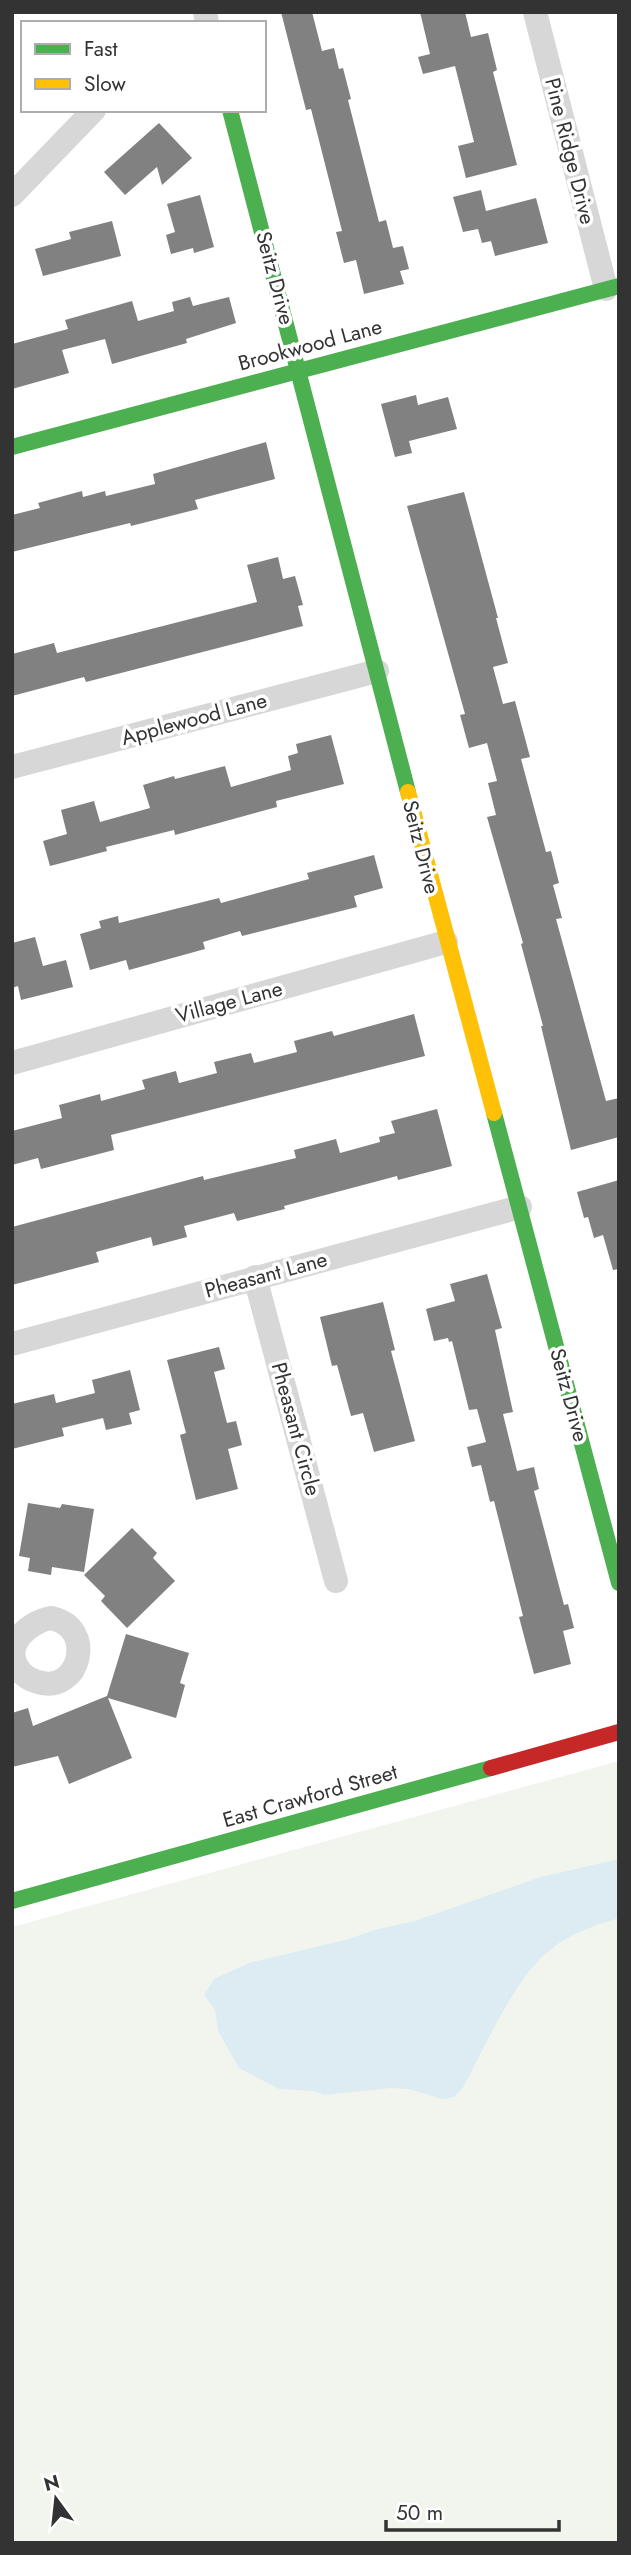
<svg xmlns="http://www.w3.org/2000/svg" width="631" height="2555" font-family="Jost,sans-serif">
<rect width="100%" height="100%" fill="#fff"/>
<!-- green -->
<polygon fill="#f1f5ed" points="619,1761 619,2543 12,2543 12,1927"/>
<!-- water -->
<path fill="#ddebf3" d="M619,1859V1918C596,1925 574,1932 555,1946C515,1974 486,2047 462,2089L454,2097L442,2099L409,2089L390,2088L325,2095L314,2091L279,2089L239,2068L218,2031L215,2010L204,1995L214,1979L249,1963L349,1939L374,1930L415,1921L541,1877Z"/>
<!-- building -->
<g fill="#818181">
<polygon points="281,12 312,12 322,51 334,48 339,69 343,68 351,99 348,100 379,222 386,220 393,248 403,246 409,269 400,271 404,284 364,294 356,260 344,263 336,232 342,231 311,109 306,110"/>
<polygon points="420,12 465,12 471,37 488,33 497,70 493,72 517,165 466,178 458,146 474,142 455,66 423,74 418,57 430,54"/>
<polygon points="159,123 192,158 162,185 157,167 125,195 104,172"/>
<polygon points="481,190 486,211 536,198 548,243 495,256 491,241 482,243 478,229 463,232 453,197"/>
<polygon points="200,195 214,247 194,253 193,248 171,254 166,235 175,232 167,204"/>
<polygon points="112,221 121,256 43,276 35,249 71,239 69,232"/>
<polygon points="190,297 193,306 229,297 236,323 186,339 187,343 112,364 105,339 62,350 69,373 12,389 12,344 68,329 65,320 132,301 138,321 174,311 172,302"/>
<polygon points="416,395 418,405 448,397 457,429 409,441 412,453 395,457 381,404"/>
<polygon points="266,442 275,479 195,500 198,509 131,526 130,523 12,552 12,515 40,508 38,503 82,491 83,497 105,491 106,496 155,484 153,474"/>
<polygon points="464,492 498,618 496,618 508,663 493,667 503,704 515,701 530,757 521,759 546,852 551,851 559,883 553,885 562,918 556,919 606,1101 619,1098 619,1137 571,1150 541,1026 543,1026 521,944 523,943 487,817 496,815 488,783 497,781 487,743 469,748 460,715 465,714 407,506"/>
<polygon points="278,557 283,579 295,576 303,605 298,606 303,626 86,682 84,677 12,696 12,654 54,643 57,653 257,602 247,565"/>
<polygon points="331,735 344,784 276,801 277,807 175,835 174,830 106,847 107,851 50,866 43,841 67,834 61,810 94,801 100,822 150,808 143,785 174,776 175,779 225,766 231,787 291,770 288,756 298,753 296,744"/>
<polygon points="374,855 383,888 354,896 357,907 242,936 240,931 203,942 205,949 129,970 126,960 90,970 80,934 101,928 99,921 118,916 119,923 219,898 221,903 309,879 307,873"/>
<polygon points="35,937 43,966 66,960 73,987 21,1000 18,986 12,988 12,943"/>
<polygon points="414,1014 425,1056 111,1135 114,1150 41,1169 38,1158 12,1165 12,1131 62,1118 59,1105 100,1094 101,1101 145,1089 142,1080 176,1071 179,1083 217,1073 214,1062 251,1053 254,1063 297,1052 294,1041 332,1031 334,1036"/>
<polygon points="437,1109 452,1166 398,1180 397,1176 284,1206 285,1209 237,1221 234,1213 184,1226 187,1237 153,1246 151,1237 96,1252 99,1262 12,1285 12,1227 203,1176 204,1180 296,1158 294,1150 336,1139 340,1153 380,1142 379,1137 395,1133 391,1121"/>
<polygon points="619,1180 619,1269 613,1270 603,1235 594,1238 588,1217 584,1218 577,1192"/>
<polygon points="487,1274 502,1328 495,1330 513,1412 503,1414 517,1471 534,1467 539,1489 534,1491 564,1605 568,1604 574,1628 563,1631 571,1664 534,1674 519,1617 523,1616 494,1501 490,1502 481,1465 472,1467 467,1447 486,1442 477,1409 469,1410 452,1341 449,1342 448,1338 434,1341 426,1309 455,1301 450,1284"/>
<polygon points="383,1302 395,1350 391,1351 415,1441 374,1452 363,1413 351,1416 337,1365 332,1366 320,1317"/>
<polygon points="219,1347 225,1369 214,1372 227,1423 236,1421 242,1445 228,1449 238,1489 196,1500 180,1435 186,1433 167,1360"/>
<polygon points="130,1370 140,1410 129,1413 132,1424 106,1430 103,1418 62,1428 64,1436 12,1449 12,1404 54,1394 56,1403 95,1393 92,1380"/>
<polygon points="28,1503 60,1508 62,1504 94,1509 84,1572 52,1567 51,1575 28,1571 30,1558 19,1556"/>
<polygon points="132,1528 157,1553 153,1558 175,1581 127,1628 101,1601 105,1596 84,1575"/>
<polygon points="126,1634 189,1653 180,1683 185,1685 176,1718 108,1698 132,1758 69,1784 58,1756 12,1767 12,1713 28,1708 33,1726 107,1696"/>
</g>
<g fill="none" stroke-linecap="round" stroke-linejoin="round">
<!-- street -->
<g stroke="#d7d7d7" stroke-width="24">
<polyline points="205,12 207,23"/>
<polyline points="535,12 606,289"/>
<polyline points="12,195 94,110"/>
<polyline points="12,767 377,671"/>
<polyline points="12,1063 446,942"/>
<polyline points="255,1277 336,1581"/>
<polyline points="12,1344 520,1207"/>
<path d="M51,1618C97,1627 80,1695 38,1682C31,1680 24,1676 20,1671C0,1647 28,1622 51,1618Z"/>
</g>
<!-- fast -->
<g stroke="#4caf50" stroke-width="16">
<polyline points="230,110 408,792"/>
<polyline points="12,447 619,286"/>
<polyline points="494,1113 619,1583"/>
<polyline points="12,1901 491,1768"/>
</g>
<!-- slow -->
<polyline stroke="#ffc107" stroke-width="16" points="408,792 494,1113"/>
<!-- jam -->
<polyline stroke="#c62828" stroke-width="16" points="491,1768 619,1732"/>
</g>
<g text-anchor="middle" stroke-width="7" stroke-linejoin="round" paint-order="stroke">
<!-- street labels -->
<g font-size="21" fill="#333" stroke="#fff">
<text transform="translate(570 151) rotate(76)" y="7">Pine Ridge Drive</text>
<text transform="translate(275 278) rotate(75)" y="7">Seitz Drive</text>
<text transform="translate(310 345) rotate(-15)" y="7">Brookwood Lane</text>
<text transform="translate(194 719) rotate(-15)" y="7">Applewood Lane</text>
<text transform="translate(421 847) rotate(76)" y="7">Seitz Drive</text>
<text transform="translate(229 1002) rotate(-15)" y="7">Village Lane</text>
<text transform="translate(266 1275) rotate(-15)" y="7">Pheasant Lane</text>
<text transform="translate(569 1395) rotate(75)" y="7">Seitz Drive</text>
<text transform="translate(296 1429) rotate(75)" y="7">Pheasant Circle</text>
<text transform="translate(310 1796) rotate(-16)" y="7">East Crawford Street</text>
</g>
</g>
<!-- border -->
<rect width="631" height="2555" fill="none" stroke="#333333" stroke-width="28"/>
<!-- legend -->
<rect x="21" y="21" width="245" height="91" fill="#ffffff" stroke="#adadad" stroke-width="2"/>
<rect x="35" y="44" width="35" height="10" fill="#4caf50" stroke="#adadad" stroke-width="2"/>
<text x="84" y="56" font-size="21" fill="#333333">Fast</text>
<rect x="35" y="79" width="35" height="10" fill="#ffc107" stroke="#adadad" stroke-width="2"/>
<text x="84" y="91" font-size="21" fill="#333333">Slow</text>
<!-- north arrow -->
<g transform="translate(56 2499) rotate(345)" stroke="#ffffff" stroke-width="5" paint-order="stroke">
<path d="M0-5L12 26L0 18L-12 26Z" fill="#333333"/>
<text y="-10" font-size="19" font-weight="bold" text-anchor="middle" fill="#333333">N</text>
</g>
<!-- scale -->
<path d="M386 2520v10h173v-10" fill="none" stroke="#333333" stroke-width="3.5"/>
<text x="396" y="2520" font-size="21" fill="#333333" stroke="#ffffff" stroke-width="5" paint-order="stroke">50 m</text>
</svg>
